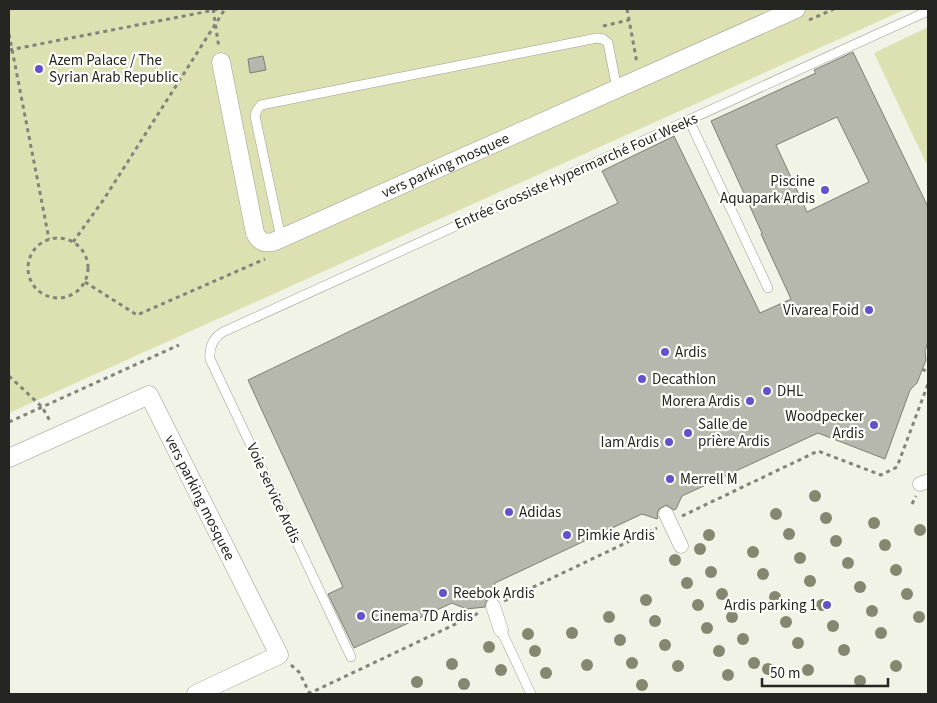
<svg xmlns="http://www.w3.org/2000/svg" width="937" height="703" font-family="'Source Sans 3',sans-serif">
<rect width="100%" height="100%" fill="#f1f3e6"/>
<!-- green -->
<g fill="#dde1b1">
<polygon points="9,9 906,9 9,413"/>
<polygon points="928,27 928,167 874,53"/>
</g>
<!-- building -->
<g fill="#b7b8ad" stroke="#7e7f74" fill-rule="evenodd">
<path d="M853,52L928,207V342L925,351L926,360L917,383L910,390L885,459L818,433L682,496L676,509L674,510L666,505L659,509L657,514L658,518L657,519L642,514L495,583L494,597L487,600L485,607L466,609L452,603L354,648L328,594L343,587L248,380L618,203L602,171L674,136L760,313L791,299L761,234L762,233L711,121L816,73L814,70ZM837,117L869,182L807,212L776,145Z"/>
<polygon points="263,56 266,70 250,73 248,59"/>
</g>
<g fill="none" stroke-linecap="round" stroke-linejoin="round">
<defs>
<g id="service">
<polyline points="689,120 768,288"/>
<polyline points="281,238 255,116 257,110 261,105 597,38 603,39 608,43 617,89"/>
<polyline points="501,630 531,694"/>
<path d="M351,657L210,359C209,347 213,338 223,332L928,11"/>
</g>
<g id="pedestrian">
<polyline points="920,484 928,481"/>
<polyline points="666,514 681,546"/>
<polyline points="493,606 501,630"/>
</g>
<g id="minor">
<path id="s1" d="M221,62L255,233C259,241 264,244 273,242L796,9"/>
<path id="s2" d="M9,458L149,395L279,655L196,694"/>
</g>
</defs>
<!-- service casing -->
<use href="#service" stroke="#9c9d91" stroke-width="10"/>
<!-- pedestrian casing -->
<use href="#pedestrian" stroke="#9c9d91" stroke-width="15"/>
<!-- minor casing -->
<use href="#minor" stroke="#9c9d91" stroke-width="19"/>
<!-- path -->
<g stroke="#82847b" stroke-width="3" stroke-dasharray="4 4" stroke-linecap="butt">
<polyline points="213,9 219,48"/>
<polyline points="627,9 637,63"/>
<polyline points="809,20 834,9"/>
<polyline points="603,26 629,20"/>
<polyline points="9,34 49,239"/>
<polyline points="9,50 220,9"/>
<circle cx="58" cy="268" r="30"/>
<polyline points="73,242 104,199 225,9"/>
<polyline points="85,282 137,315 265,259"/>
<polyline points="922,369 928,372"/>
<polyline points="9,376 42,407 50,421"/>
<polyline points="9,422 179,345"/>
<polyline points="912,504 916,496"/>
<polyline points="682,516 818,451 881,475 897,467 928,384"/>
<polyline points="504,601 657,528"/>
<polyline points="291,665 299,672 310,694"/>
<polyline points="308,694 481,612"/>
</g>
<!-- service -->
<use href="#service" stroke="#fff" stroke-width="9"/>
<!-- pedestrian -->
<use href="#pedestrian" stroke="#fff" stroke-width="14"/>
<!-- minor -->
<use href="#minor" stroke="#fff" stroke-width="18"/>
</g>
<!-- trees -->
<g fill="#858770">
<circle cx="815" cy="496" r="6"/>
<circle cx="776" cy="514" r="6"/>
<circle cx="826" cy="518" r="6"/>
<circle cx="874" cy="523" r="6"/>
<circle cx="920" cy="530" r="6"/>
<circle cx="789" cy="534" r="6"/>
<circle cx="709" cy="535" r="6"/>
<circle cx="836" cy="541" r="6"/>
<circle cx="885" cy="545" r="6"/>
<circle cx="700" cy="549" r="6"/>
<circle cx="753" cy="552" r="6"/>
<circle cx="800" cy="558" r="6"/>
<circle cx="675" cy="560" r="6"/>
<circle cx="848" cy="563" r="6"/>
<circle cx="896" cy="570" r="6"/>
<circle cx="711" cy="572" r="6"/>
<circle cx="763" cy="574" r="6"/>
<circle cx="810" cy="581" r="6"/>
<circle cx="687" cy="583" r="6"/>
<circle cx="860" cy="587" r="6"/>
<circle cx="722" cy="594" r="6"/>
<circle cx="907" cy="594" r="6"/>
<circle cx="775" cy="597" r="6"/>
<circle cx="646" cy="600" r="6"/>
<circle cx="698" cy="605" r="6"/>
<circle cx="822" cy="605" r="6"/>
<circle cx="872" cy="611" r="6"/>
<circle cx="609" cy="617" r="6"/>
<circle cx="732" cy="617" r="6"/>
<circle cx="919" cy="617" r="6"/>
<circle cx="655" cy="621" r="6"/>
<circle cx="786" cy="622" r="6"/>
<circle cx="833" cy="626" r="6"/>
<circle cx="707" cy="628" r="6"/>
<circle cx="572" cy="633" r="6"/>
<circle cx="881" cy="633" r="6"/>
<circle cx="528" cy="634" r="6"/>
<circle cx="743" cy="639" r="6"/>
<circle cx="620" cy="640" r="6"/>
<circle cx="798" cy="643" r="6"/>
<circle cx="665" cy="645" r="6"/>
<circle cx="489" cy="647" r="6"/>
<circle cx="844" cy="650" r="6"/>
<circle cx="535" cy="651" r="6"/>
<circle cx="719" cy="651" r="6"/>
<circle cx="632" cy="663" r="6"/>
<circle cx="754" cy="663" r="6"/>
<circle cx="452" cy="664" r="6"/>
<circle cx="587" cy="665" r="6"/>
<circle cx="678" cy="666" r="6"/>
<circle cx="896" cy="666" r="6"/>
<circle cx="768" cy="669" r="6"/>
<circle cx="501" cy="670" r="6"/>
<circle cx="808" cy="670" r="6"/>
<circle cx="546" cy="673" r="6"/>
<circle cx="728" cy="675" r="6"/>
<circle cx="860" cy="681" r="6"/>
<circle cx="417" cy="682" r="6"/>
<circle cx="464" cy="684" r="6"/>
<circle cx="642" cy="685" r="6"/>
</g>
<!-- markers -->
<g fill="#6253cc" stroke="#fffffc" stroke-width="2">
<circle cx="39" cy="69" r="5"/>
<circle cx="825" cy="190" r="5"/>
<circle cx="869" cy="310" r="5"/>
<circle cx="665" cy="352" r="5"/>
<circle cx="642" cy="379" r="5"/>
<circle cx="767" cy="391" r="5"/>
<circle cx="750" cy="401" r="5"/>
<circle cx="874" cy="425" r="5"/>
<circle cx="688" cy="433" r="5"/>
<circle cx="669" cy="442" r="5"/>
<circle cx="670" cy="479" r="5"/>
<circle cx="509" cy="512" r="5"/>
<circle cx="567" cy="535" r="5"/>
<circle cx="443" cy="593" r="5"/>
<circle cx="827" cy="605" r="5"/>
<circle cx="361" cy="616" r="5"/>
</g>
<g text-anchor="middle" stroke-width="4.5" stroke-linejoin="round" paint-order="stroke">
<!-- poi labels -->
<g font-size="15" fill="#252621" stroke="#fffffc" text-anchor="start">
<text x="49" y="65">Azem Palace / The<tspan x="49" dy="17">Syrian Arab Republic</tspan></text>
<text x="815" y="186" text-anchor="end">Piscine<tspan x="815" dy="17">Aquapark Ardis</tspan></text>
<text x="859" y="315" text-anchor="end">Vivarea Foid</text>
<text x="675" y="357">Ardis</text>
<text x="652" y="384">Decathlon</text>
<text x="777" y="396">DHL</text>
<text x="740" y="406" text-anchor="end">Morera Ardis</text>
<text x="864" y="421" text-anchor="end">Woodpecker<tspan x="864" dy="17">Ardis</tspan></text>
<text x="698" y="429">Salle de<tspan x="698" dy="17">prière Ardis</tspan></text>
<text x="659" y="447" text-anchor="end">Iam Ardis</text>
<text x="680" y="484">Merrell M</text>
<text x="519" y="517">Adidas</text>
<text x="577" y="540">Pimkie Ardis</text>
<text x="453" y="598">Reebok Ardis</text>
<text x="817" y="610" text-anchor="end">Ardis parking 1</text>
<text x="371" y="621">Cinema 7D Ardis</text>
</g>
<!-- street labels -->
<g font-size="15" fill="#252621" stroke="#fffffc">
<text dy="5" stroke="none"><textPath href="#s1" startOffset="385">vers parking mosquee</textPath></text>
<text transform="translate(576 171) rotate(-24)" y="5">Entrée Grossiste Hypermarché Four Weeks</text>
<text transform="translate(274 493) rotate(65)" y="5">Voie service Ardis</text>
<text dy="5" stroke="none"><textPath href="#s2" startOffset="268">vers parking mosquee</textPath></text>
</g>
</g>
<!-- border -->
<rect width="937" height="703" fill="none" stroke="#252621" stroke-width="20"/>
<!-- scale -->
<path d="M762 678v8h126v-8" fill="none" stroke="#252621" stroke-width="2.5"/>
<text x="770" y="678" font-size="15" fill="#252621" stroke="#fffffc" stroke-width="4" paint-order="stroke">50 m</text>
</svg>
